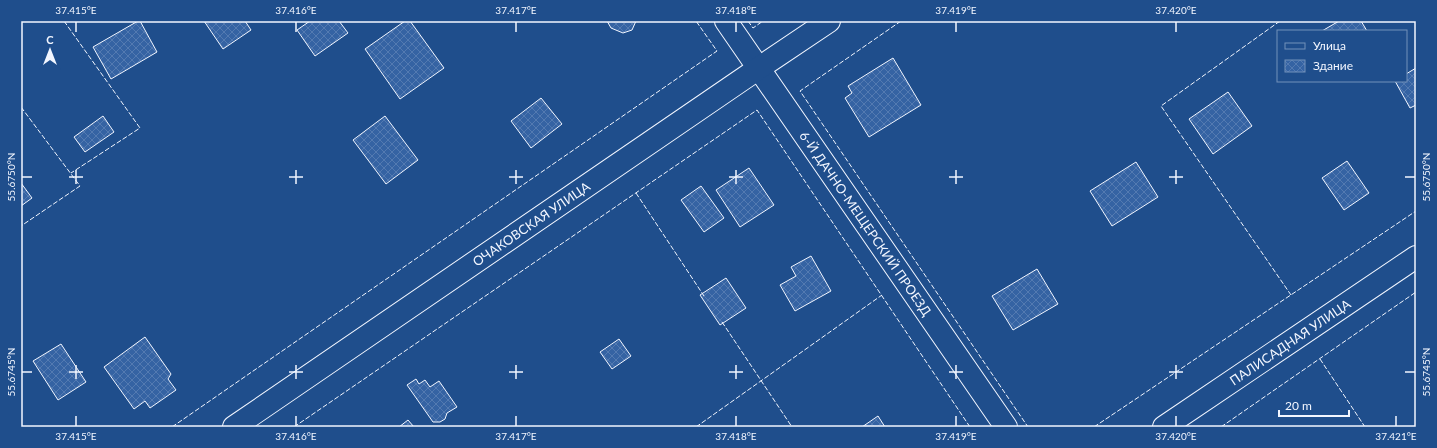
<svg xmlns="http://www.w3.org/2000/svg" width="1437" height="448" font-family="Lato,sans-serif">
<defs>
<pattern id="building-cross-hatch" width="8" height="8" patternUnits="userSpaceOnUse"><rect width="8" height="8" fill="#3563a3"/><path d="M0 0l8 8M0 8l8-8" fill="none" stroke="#537ab1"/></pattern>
</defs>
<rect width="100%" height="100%" fill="#1f4e8c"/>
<!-- building -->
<g fill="url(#building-cross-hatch)" stroke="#f2f6ff">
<polygon points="138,21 140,21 157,52 111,79 93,47"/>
<polygon points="204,21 245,21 251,30 223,49"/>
<polygon points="310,21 339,21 348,33 315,56 297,30"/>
<polygon points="405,21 410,21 444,68 400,99 365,49"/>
<polygon points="607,21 636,21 632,30 623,33 611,28"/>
<polygon points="1339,21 1361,21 1367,31 1322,31"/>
<polygon points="893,58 921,105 869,137 845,98 852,93 848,86"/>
<polygon points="1416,68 1416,105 1410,108 1395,81 1406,81 1406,74"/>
<polygon points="1228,92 1252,126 1213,154 1189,119"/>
<polygon points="541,98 562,124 531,148 511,121"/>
<polygon points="103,116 114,132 85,152 74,137"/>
<polygon points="385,116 418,160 386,184 353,140"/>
<polygon points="1347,161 1369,193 1344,210 1322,178"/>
<polygon points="1136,162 1158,197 1112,226 1090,191"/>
<polygon points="749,168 774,205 740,227 716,190"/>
<polygon points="21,183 32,198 21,206"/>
<polygon points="701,186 724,218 704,232 681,200"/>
<polygon points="811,256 831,291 795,311 780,285 796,276 791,267"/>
<polygon points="1037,269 1058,304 1013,330 992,296"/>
<polygon points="726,278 746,308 720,325 700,295"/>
<polygon points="145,337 171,374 168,379 176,390 150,408 145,401 134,409 104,367"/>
<polygon points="619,339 631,356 612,369 600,352"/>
<polygon points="61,344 86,382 58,400 33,361"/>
<polygon points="416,379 419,384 425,380 430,387 439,381 457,407 447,413 445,419 440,422 433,422 407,385"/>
<polygon points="878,416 885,427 862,427"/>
<polygon points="408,420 414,427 399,427"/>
</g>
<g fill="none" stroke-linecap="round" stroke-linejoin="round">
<defs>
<g id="minor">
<path id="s1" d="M726,21L1006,427"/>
<path id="s2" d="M234,427L759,68L829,21"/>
<path id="s3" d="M1164,427L1416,257"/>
</g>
</defs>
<!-- minor casing -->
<use href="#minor" stroke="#f2f6ff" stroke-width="24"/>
<!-- minor -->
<use href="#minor" stroke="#1f4e8c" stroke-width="22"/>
<!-- fence -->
<g stroke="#f2f6ff" stroke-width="1" stroke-dasharray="5 2" stroke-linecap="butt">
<polyline points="64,21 140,128 71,173"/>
<polyline points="748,21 753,28 763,21"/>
<polyline points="901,21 800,91 1028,427"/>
<polyline points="1280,21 1161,106 1291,295"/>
<polyline points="21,107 80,186 21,226"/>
<polyline points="636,193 704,296"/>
<polyline points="722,322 792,427"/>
<polyline points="1320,359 1365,427"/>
<polyline points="172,427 717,51 696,21"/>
<polyline points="294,427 757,110 970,427"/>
<polyline points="696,427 882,295"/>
<polyline points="1094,427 1416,211"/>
<polyline points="1221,427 1416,292"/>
</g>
</g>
<!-- ticks -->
<path fill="none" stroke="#f2f6ff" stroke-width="1.5" d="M76,22V32M296,22V32M516,22V32M736,22V32M956,22V32M1176,22V32M76,170V184M296,170V184M516,170V184M736,170V184M956,170V184M1176,170V184M22,177H32M69,177H83M289,177H303M509,177H523M729,177H743M949,177H963M1169,177H1183M1405,177H1415M76,365V379M296,365V379M516,365V379M736,365V379M956,365V379M1176,365V379M22,372H32M69,372H83M289,372H303M509,372H523M729,372H743M949,372H963M1169,372H1183M1405,372H1415M76,416V426M296,416V426M516,416V426M736,416V426M956,416V426M1176,416V426M1396,416V426"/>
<g text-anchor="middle" stroke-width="3" stroke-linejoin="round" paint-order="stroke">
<!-- street labels -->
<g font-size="13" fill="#f2f6ff" stroke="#1f4e8c">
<text dy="5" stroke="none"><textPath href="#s2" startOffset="360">ОЧАКОВСКАЯ УЛИЦА</textPath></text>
<text dy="5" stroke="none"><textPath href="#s1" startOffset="246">6-Й ДАЧНО-МЕЩЕРСКИЙ ПРОЕЗД</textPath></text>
<text dy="5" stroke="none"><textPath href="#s3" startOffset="152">ПАЛИСАДНАЯ УЛИЦА</textPath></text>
</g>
</g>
<!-- border -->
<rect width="1437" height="448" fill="none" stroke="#1f4e8c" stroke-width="44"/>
<!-- legend -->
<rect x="1277" y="30" width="130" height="52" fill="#1f4e8c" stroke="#7391ba"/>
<rect x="1285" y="43" width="20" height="6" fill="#1f4e8c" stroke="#7391ba"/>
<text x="1313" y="50" font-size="12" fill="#f2f6ff">Улица</text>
<rect x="1285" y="60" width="20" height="12" fill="url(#building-cross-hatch)" stroke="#7391ba"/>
<text x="1313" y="70" font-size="12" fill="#f2f6ff">Здание</text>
<!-- north arrow -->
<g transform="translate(50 50)" stroke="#1f4e8c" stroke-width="3" paint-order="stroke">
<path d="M0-3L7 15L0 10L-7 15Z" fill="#f2f6ff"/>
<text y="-6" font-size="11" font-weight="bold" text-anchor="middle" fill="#f2f6ff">С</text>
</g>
<!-- scale -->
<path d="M1279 410v6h70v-6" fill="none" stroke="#f2f6ff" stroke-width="2"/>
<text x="1285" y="410" font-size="12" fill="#f2f6ff" stroke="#1f4e8c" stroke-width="3" paint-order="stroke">20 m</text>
<rect x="22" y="22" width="1393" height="404" fill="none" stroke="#f2f6ff" stroke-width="1.5"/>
<g font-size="10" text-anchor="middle" fill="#f2f6ff">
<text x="76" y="14">37.415°E</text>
<text x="296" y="14">37.416°E</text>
<text x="516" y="14">37.417°E</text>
<text x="736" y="14">37.418°E</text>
<text x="956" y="14">37.419°E</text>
<text x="1176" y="14">37.420°E</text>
<text transform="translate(11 177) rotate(-90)" y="4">55.6750°N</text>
<text transform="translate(1426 177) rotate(-90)" y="4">55.6750°N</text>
<text transform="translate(11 372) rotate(-90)" y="4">55.6745°N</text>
<text transform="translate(1426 372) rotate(-90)" y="4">55.6745°N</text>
<text x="76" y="440">37.415°E</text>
<text x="296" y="440">37.416°E</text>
<text x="516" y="440">37.417°E</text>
<text x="736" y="440">37.418°E</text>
<text x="956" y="440">37.419°E</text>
<text x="1176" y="440">37.420°E</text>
<text x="1396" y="440">37.421°E</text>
</g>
</svg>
